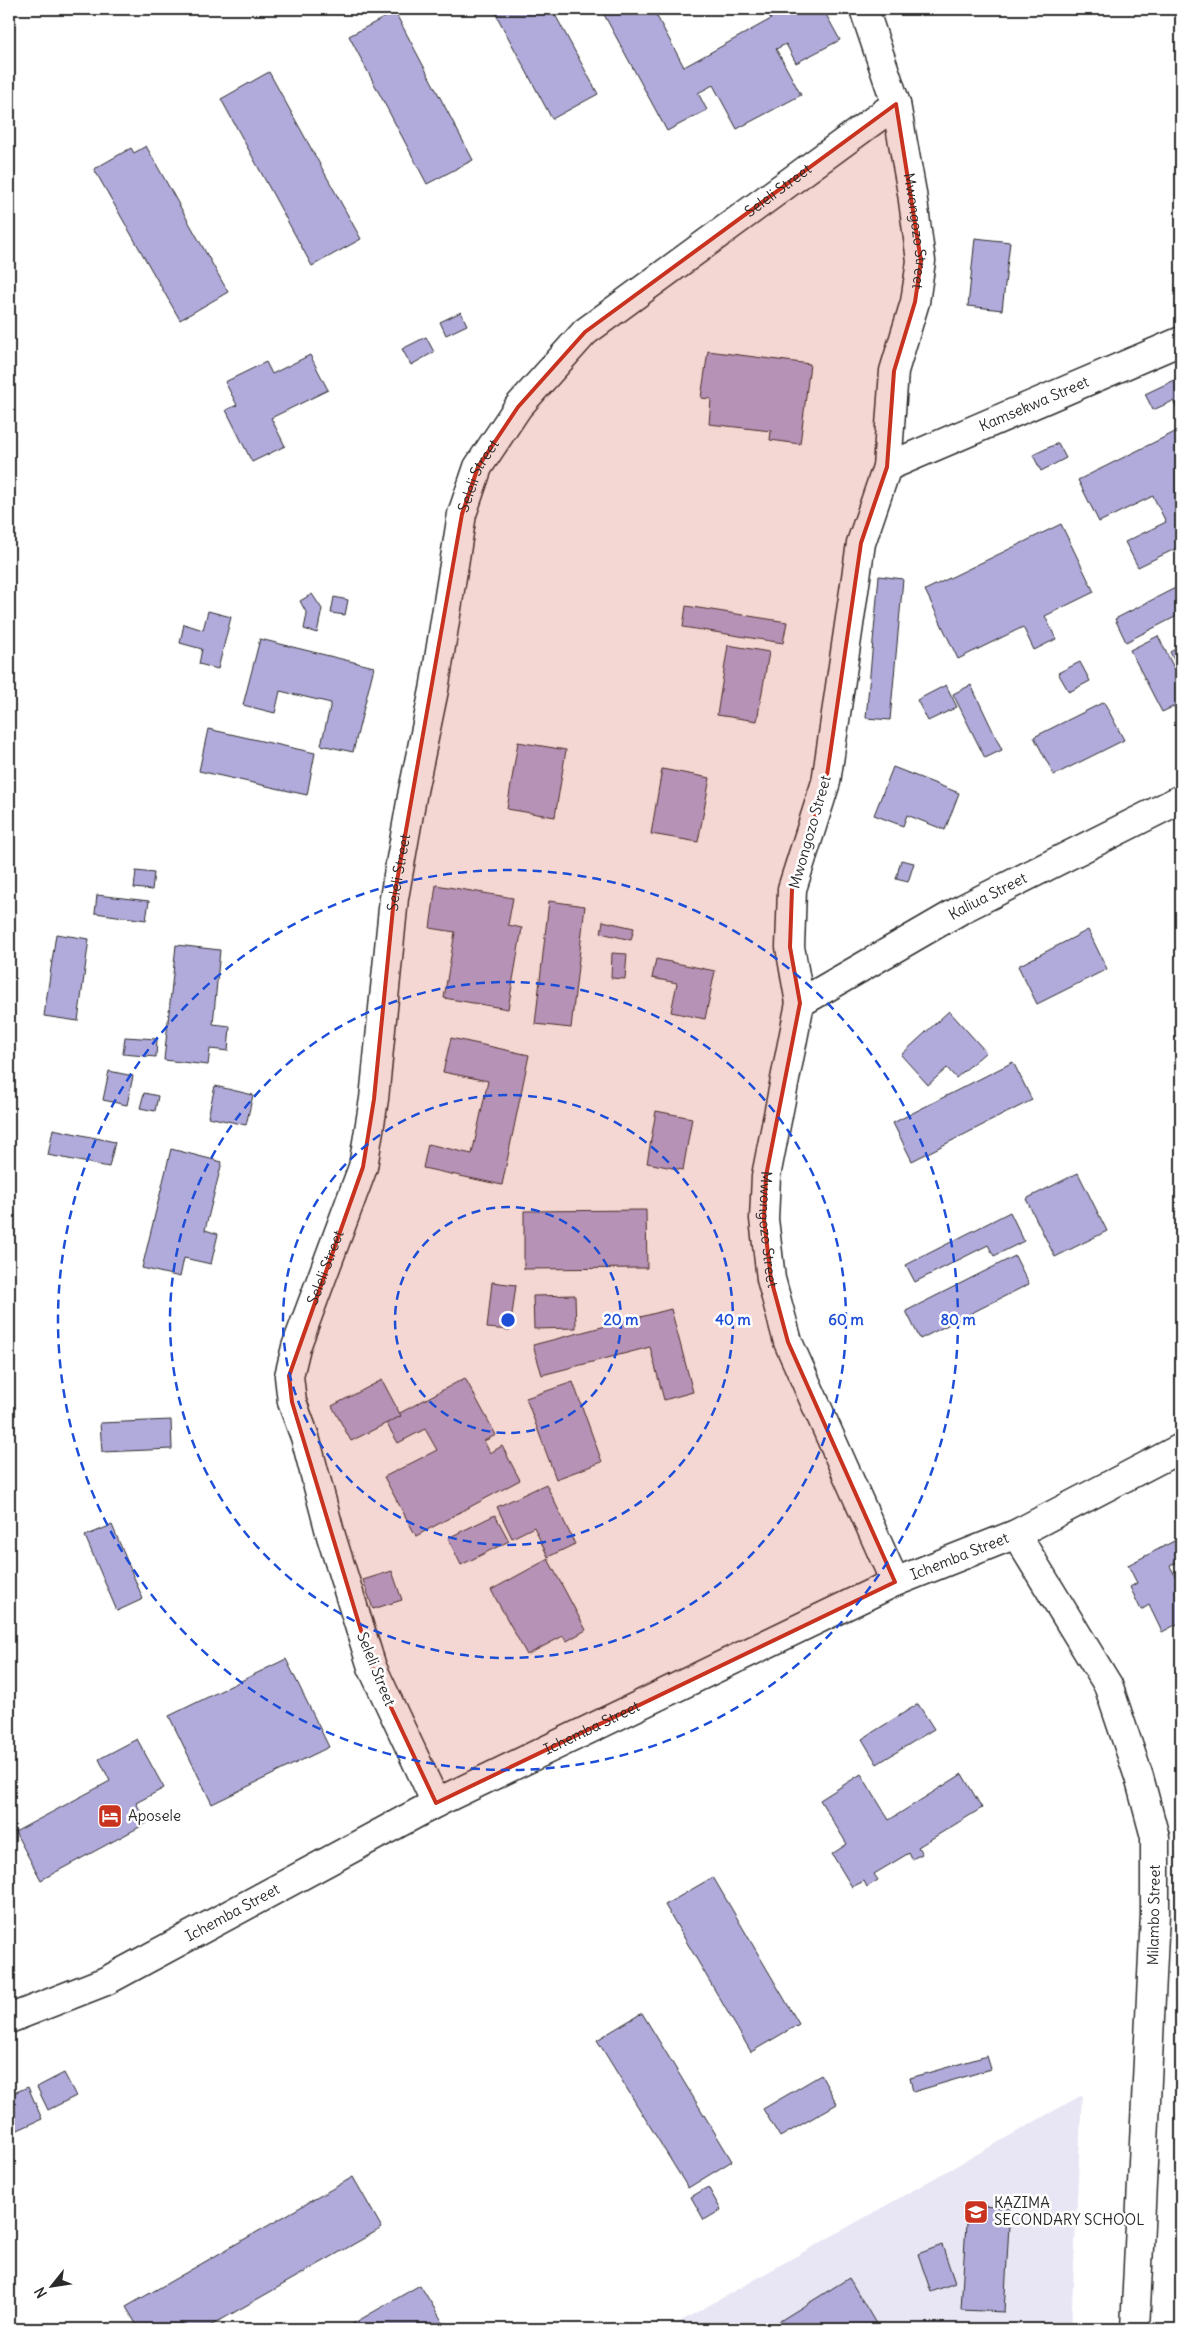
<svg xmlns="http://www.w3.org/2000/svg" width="1190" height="2338" font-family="Delius,sans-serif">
<rect width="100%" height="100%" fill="#fff"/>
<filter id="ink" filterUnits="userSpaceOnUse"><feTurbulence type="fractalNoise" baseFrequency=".02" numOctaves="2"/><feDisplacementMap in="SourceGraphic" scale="10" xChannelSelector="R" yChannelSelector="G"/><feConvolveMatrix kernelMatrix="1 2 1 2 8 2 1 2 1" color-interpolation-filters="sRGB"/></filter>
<g filter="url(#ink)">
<!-- built -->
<polygon fill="#e8e6f4" points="1082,2095 1071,2329 667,2329"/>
<!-- building -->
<g fill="#b1abdc" stroke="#2b2b2b">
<polygon points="493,9 552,9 598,94 552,119"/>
<polygon points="601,9 653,9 684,67 771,19 765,9 823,9 840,40 796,63 786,44 776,49 801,95 737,129 713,85 698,93 707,110 667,131"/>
<polygon points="395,12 473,160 427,184 349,36"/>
<polygon points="269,72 361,239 312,266 221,99"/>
<polygon points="146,146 228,292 180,320 94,169 131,148 134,153"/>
<polygon points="975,238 1010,242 1002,310 968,306"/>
<polygon points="461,312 467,325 446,335 440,322"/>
<polygon points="426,337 434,352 411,365 402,349"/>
<polygon points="708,351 810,364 800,444 770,440 771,431 709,424 711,399 701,398"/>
<polygon points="310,355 328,390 271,418 285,446 252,462 226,410 237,405 225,382 266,362 272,374"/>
<polygon points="1181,377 1181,411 1179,412 1173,401 1153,410 1145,394"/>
<polygon points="1181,429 1181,546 1138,567 1125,542 1166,522 1153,496 1099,522 1078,480"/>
<polygon points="1058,443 1066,458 1041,471 1033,455"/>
<polygon points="1061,524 1094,592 1045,616 1056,639 1034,650 1023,627 958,659 925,590"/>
<polygon points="879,576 903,579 890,720 866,718"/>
<polygon points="1181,585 1181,614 1126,642 1115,619"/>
<polygon points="312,594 322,609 317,633 304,629 307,614 300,601"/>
<polygon points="334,597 348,600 345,615 331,613"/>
<polygon points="686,606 787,622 783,643 683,627"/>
<polygon points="208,611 231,617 218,669 199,664 202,649 180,643 184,624 203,630"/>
<polygon points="1158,636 1181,682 1181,703 1162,712 1130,650"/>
<polygon points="260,639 374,667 353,752 321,745 331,703 280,691 275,713 243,705"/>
<polygon points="728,645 769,652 757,721 717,715"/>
<polygon points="1181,646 1181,674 1170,652"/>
<polygon points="1080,662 1090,681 1069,692 1058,673"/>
<polygon points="946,685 957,707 928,721 917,700"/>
<polygon points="971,685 1002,750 985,758 953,694"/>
<polygon points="1104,702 1124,740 1054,775 1034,737"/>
<polygon points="208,729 315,753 307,795 199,771"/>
<polygon points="518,742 566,750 555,817 507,809"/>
<polygon points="893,767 959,793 945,830 907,815 903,826 874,815"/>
<polygon points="662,769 710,778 698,842 651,834"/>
<polygon points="901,860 914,863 908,882 896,879"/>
<polygon points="136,871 154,873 152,890 134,888"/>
<polygon points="436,885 513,898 508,925 522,928 508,1009 444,998 455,932 430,928"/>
<polygon points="97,895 149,901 146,920 95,913"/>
<polygon points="549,901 585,906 571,1028 535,1024"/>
<polygon points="603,921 634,928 631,940 601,933"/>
<polygon points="1088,930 1107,969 1037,1004 1018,966"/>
<polygon points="56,934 89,939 78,1021 44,1016"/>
<polygon points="176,945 220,950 213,1024 230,1026 228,1051 210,1049 208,1065 164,1060"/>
<polygon points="612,953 627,954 625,979 611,978"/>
<polygon points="656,959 715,971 705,1019 671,1012 677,983 652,978"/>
<polygon points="949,1011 986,1052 956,1078 947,1068 928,1085 901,1055"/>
<polygon points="125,1037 157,1039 156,1057 123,1054"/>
<polygon points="451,1038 529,1055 502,1185 423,1168 428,1144 472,1154 488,1081 443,1072"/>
<polygon points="1013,1062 1032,1100 912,1161 893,1123"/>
<polygon points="109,1071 133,1076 127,1105 103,1100"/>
<polygon points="215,1086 253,1095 246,1125 208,1117"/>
<polygon points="144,1093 158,1096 155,1111 140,1108"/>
<polygon points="656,1111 692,1118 683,1170 647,1163"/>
<polygon points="53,1129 115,1142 109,1167 48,1155"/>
<polygon points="171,1149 222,1162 205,1230 218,1234 211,1264 184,1258 180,1277 142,1268"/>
<polygon points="1078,1173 1107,1231 1055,1257 1026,1199"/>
<polygon points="646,1210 647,1268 524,1269 524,1211"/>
<polygon points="1010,1212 1024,1241 994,1256 988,1245 915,1282 906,1265"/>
<polygon points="1015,1256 1029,1284 920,1339 906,1311"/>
<polygon points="492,1282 516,1285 510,1330 487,1328"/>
<polygon points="575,1295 576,1328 534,1329 533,1296"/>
<polygon points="671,1309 693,1392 664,1400 650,1347 542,1375 533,1345"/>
<polygon points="465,1378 496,1435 484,1441 490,1453 502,1446 520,1480 416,1536 384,1477 437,1450 425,1429 398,1443 385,1421"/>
<polygon points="382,1380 401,1416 351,1441 332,1406"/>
<polygon points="573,1382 602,1462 556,1479 526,1398"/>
<polygon points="171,1420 172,1449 102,1452 100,1423"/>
<polygon points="546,1484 575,1544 548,1557 534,1527 512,1538 497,1507"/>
<polygon points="495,1515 509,1541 461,1565 448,1538"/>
<polygon points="112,1525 143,1599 117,1611 85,1536"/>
<polygon points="1178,1539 1181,1544 1181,1560 1170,1566 1181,1587 1181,1622 1162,1632 1149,1605 1141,1610 1130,1587 1137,1583 1128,1565"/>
<polygon points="548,1559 586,1630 567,1641 563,1636 527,1655 491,1590"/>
<polygon points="392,1571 402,1600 373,1609 363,1580"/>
<polygon points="286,1659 329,1747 212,1804 169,1716"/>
<polygon points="918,1704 934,1729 877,1764 862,1739"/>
<polygon points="137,1739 164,1788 136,1803 147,1823 41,1880 15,1832 110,1781 99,1759"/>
<polygon points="861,1774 889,1820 962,1774 982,1808 918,1847 922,1854 912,1859 909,1853 874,1874 878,1880 867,1887 864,1881 852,1887 832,1854 847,1844 820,1800"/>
<polygon points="713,1877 799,2024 751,2052 665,1905"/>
<polygon points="642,2013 732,2161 688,2188 597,2040"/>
<polygon points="987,2056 991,2069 913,2092 910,2078"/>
<polygon points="64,2073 76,2096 48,2110 37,2087"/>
<polygon points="821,2075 837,2104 780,2137 763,2109"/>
<polygon points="28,2087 42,2119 9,2134 9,2095"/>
<polygon points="353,2177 382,2228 205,2329 139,2329 126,2307"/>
<polygon points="708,2187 721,2210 704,2220 691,2197"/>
<polygon points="967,2205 1010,2208 1004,2312 961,2310"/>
<polygon points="942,2245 955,2283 931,2292 918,2254"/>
<polygon points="849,2278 878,2327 875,2329 767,2329"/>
<polygon points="420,2285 447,2329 344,2329"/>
</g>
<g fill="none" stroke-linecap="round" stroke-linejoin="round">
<defs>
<g id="minor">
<path id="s1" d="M864,9L896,104L912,193L921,261L915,302L894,371L887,467L861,543L826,782L792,889L790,947L800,1003L766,1176L764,1219L771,1279L788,1342L895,1582"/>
<path id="s2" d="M887,467L1181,341"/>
<path id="s3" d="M800,1003L964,908L1181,799"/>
<polyline points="1016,1534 1108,1685 1139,1777 1155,1837 1155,1914 1135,2329"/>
<path id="s4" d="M436,1803L372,1667L331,1536L305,1437L292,1402L289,1376L296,1347L363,1167L374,1099L394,898L413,791L434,690L462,514L478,467L518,407L585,332L896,104"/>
<path id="s5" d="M9,2019L106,1981L436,1803L895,1582L1016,1534L1181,1448"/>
</g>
</defs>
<!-- minor casing -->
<use href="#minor" stroke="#2b2b2b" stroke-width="31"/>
<!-- minor -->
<use href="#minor" stroke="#fff" stroke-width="28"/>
</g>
</g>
<!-- marked area -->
<path fill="#c8321e" fill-opacity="0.2" stroke="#c8321e" stroke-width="4" stroke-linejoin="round" d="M896,104L921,261L915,302L894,371L887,467L861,543L826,782L792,889L790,947L800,1003L766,1176L764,1219L771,1279L788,1342L895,1582L436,1803L372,1667L292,1402L289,1376L363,1167L374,1099L394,898L462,514L478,467L518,407L585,332Z"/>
<!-- distance rings -->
<g fill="none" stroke="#1d4ed8" stroke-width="2.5" stroke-dasharray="9 6">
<circle cx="508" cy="1320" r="113"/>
<circle cx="508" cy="1320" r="225"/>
<circle cx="508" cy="1320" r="338"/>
<circle cx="508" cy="1320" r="450"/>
</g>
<!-- icons -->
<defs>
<symbol id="hotel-square" viewBox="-11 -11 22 22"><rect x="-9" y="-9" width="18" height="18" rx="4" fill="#c8321e" stroke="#fff"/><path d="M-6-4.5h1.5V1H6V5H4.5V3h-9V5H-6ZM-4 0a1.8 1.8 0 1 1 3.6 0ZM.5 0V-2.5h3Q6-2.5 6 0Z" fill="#fff"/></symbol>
<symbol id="school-square" viewBox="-11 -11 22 22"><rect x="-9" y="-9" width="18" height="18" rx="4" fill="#c8321e" stroke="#fff"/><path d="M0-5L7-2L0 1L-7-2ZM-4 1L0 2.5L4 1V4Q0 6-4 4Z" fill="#fff"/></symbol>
</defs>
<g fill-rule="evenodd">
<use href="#hotel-square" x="96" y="1802" width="28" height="28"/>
<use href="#school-square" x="962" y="2198" width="28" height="28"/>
</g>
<g text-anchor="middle" stroke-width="5" stroke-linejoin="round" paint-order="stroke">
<!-- street labels -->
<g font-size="15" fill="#2b2b2b" stroke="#fff">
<text dy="5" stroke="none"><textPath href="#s4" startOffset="1798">Seleli Street</textPath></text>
<text dy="5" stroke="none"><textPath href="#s1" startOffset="229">Mwongozo Street</textPath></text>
<text dy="5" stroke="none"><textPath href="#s2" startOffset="160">Kamsekwa Street</textPath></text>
<text dy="5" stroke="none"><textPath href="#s4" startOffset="1378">Seleli Street</textPath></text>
<text transform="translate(810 832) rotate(-74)" y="5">Mwongozo Street</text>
<text dy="5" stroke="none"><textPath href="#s4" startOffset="972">Seleli Street</textPath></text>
<text dy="5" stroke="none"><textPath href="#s3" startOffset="216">Kaliua Street</textPath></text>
<text dy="5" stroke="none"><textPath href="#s1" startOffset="1248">Mwongozo Street</textPath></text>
<text dy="5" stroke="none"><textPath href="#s4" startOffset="568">Seleli Street</textPath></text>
<text dy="5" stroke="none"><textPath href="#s5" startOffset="1058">Ichemba Street</textPath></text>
<text transform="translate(376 1669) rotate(68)" y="5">Seleli Street</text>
<text dy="5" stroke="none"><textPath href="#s5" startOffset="652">Ichemba Street</textPath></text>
<text dy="5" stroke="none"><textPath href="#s5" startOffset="248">Ichemba Street</textPath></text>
<text transform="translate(1154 1915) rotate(-89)" y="5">Milambo Street</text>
</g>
<!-- poi labels -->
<g font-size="15" fill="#2b2b2b" stroke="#fff" text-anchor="start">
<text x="128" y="1821">Aposele</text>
<text x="994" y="2208">KAZIMA<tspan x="994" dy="17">SECONDARY SCHOOL</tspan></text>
</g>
</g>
<circle cx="508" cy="1320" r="8" fill="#1d4ed8" stroke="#fff" stroke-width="2.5"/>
<g font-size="15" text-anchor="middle" font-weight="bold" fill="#1d4ed8" stroke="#fff" stroke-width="5" stroke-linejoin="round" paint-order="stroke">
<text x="621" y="1325">20 m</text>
<text x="733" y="1325">40 m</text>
<text x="846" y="1325">60 m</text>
<text x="958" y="1325">80 m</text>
</g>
<!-- margin -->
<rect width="1190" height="2338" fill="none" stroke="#fff" stroke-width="30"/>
<rect x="15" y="15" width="1160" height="2308" fill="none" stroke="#2b2b2b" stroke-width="2" filter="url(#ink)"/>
<!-- north arrow -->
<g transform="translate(52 2286) rotate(240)" stroke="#ffffff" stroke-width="4" paint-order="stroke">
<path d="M0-4L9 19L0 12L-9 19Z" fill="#2b2b2b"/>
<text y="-8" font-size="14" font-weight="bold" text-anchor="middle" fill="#2b2b2b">N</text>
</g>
</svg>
